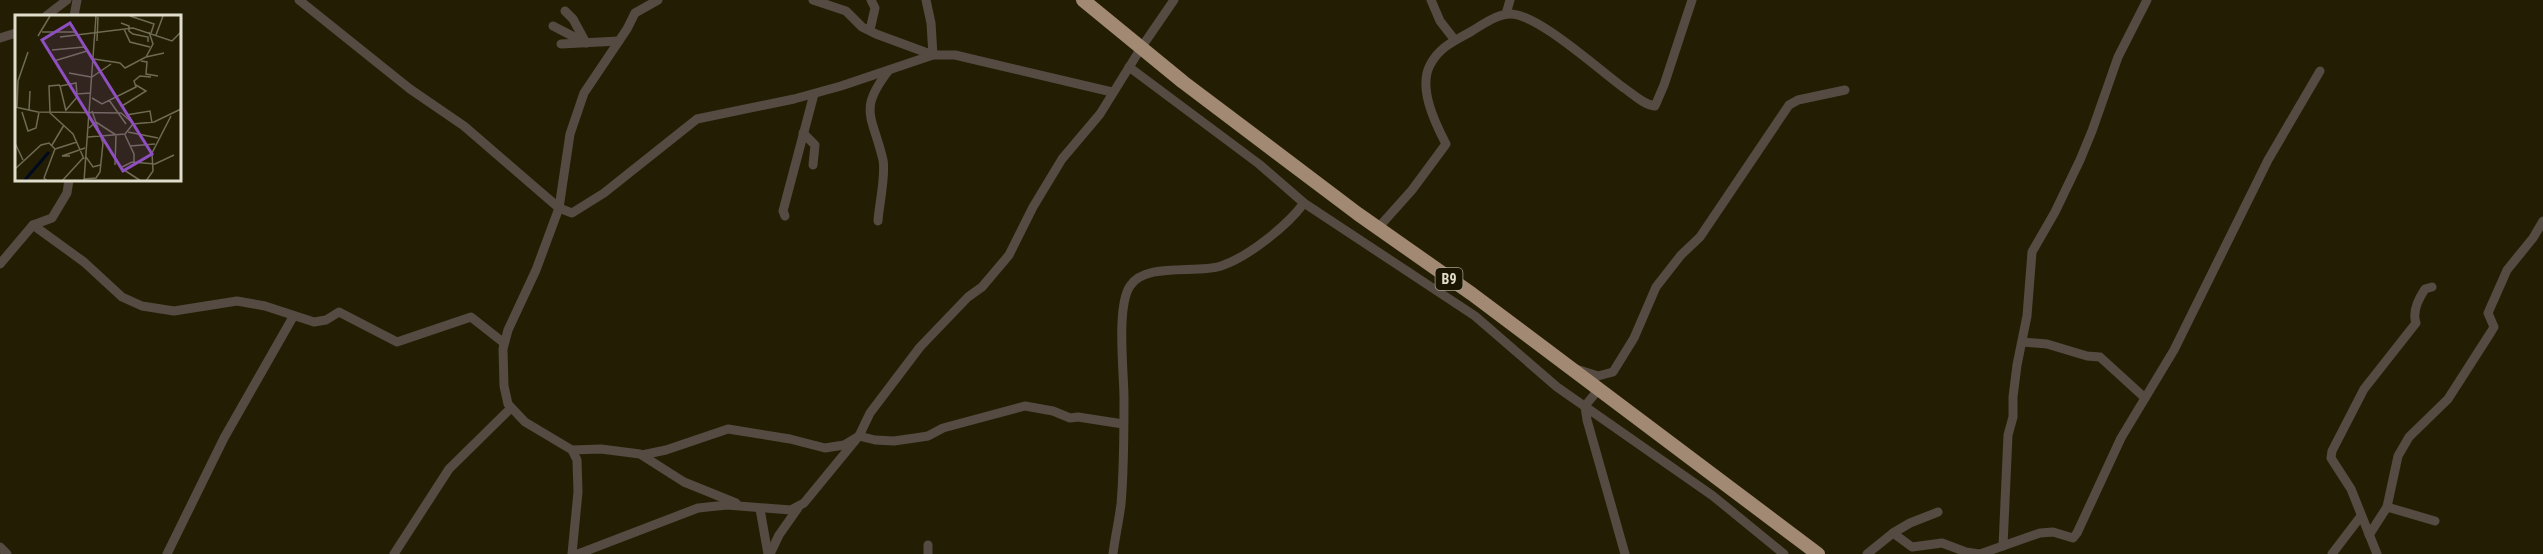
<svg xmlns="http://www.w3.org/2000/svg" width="2543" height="554" font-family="'Roboto Condensed',sans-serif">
<rect width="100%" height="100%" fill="#231e03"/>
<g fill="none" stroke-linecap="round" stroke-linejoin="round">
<!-- minor -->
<g stroke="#554b42" stroke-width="9">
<polyline points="299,0 410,89 464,126 559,208 572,213 604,193 697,119 794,99 841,86 933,55 931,23 926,0"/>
<polyline points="813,0 846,11 862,27 876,34 933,55 955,55 1112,92"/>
<polyline points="1431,0 1440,21 1454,39"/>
<polyline points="565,11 573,19 586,43"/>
<polyline points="1506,14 1510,0"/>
<polyline points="46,16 67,0"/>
<polyline points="74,16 77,0"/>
<polyline points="553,26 584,42"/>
<polyline points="870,30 875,8 871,0"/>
<polyline points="0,38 16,33"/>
<polyline points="561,44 619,41"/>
<polyline points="1129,67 1259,164 1304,203 1475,316 1557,387 1713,496 1784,554"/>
<polyline points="803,133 815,145 813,165"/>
<polyline points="785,216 783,211 814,94"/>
<path d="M878,221C879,205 886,175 883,160C873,116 857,111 889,70"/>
<polyline points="33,225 84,262 122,297 142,306 174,311 237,301 265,306 314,322 326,320 339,312 397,342 471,317 504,343"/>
<path d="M1378,228L1412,190L1446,144C1435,123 1418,88 1430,65C1440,46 1455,41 1472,31C1483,24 1496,15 1509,14C1536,12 1600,71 1624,88C1633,94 1644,105 1655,106L1664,85L1692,0"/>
<polyline points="0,264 33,225 52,218 67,193 69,180"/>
<polyline points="2023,342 2047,344 2087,356 2100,357 2145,398"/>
<polyline points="1576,369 1598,376 1613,372 1634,338 1656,287 1681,255 1700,237 1789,105 1798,100 1845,90"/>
<polyline points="1598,390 1585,406 1587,420 1625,554"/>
<polyline points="572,450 601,449 640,454 684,482 736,503"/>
<polyline points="642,455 666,450 728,429 790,439 825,448 844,445 859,436 875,440 894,441 915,438 928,436 943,428 1025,406 1053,411 1070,418 1078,417 1123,424"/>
<polyline points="2387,507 2435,521"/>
<polyline points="760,509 768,554"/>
<polyline points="1893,533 1910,523 1938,512"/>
<polyline points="2369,535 2387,507 2398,456 2409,437 2448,399 2491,332 2494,327 2488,313 2507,270 2533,238 2543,221"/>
<polyline points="2003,546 2008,435 2013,417 2013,397 2017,365 2027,316 2032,252 2055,212 2080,160 2092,131 2118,57 2147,0"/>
<polyline points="0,547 7,554"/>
<polyline points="167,554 224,438 293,317"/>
<polyline points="394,554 449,469 511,408"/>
<polyline points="572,554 578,492 577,460 572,450 525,422 508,404 504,386 503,349 508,330 536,270 559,208 570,134 584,93 627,29 635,13 658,0"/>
<polyline points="578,554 698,508 727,505 791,510 804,503 859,436 870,413 920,347 968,297 982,287 1009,255 1033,207 1062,159 1100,114 1141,48 1174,0"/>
<polyline points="770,554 779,535 798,508"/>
<polyline points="928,554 928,545"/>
<path d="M1113,554C1115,537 1119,521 1121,504C1124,470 1124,434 1124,399C1124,372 1116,307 1130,286C1145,262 1196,274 1221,266C1248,257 1287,226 1304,203"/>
<polyline points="1867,554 1893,533 1912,547 1942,543 1966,552 1979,554"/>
<polyline points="1980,554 2040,533 2053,532 2073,538 2077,533 2121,438 2174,350 2268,160 2320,71"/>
<polyline points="2332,554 2361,516"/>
<path d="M2377,554L2351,489L2331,458L2332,451L2364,389L2416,323C2412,312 2419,298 2425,289L2432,287"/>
</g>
<!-- highway -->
<polyline stroke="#a28973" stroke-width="14" points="1083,0 1183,82 1358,214 1472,294 1818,554"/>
</g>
<g text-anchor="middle" stroke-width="4.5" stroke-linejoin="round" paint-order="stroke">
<!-- shield labels -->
<rect fill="#1a1500" stroke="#a5a190" stroke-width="1.5" x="1435.5" y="268" width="27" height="22" rx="4.5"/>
<g font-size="14" font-weight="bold" fill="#e0ddcd">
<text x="1449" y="284">B9</text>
</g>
</g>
<!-- overview -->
<g transform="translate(15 15)">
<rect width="166" height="166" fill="#231e03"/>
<path fill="none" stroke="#000a1e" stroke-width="3" d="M9,166L34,137"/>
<path fill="none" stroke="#6f6a54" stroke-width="1.5" d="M115,1L139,9L136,18M106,8L114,11V16L118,19L133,22V27M109,14L115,27L135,32M27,17H60M141,20L148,1M23,21L35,1M45,22L118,13L157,26L166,17M82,26L83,2M37,35L69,32L77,42M131,42L149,38M79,44L105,48L110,53L131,42L138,29L134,17M39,46L72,36M126,46L132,47L131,59L143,61M54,58L76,62M77,62L96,49M77,83L87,89L121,72L119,66L125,61L136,62M94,85L111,109M107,91L131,76L121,70M0,92L23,97L106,98L119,109M2,93L3,66L13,37M14,95L15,76M51,95L63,81M51,96L45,71L61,68L62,79L75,78M7,97L13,116L21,113L24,97M34,97L58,119L69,144M35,97L34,71L45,70M111,100L135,96L137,108M74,113L81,107L101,120L100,150M113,117L143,123M110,120L119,139V147M73,122L110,119L118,109L139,107L166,94M0,128L8,145M37,130L49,110M115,131L140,129M40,134L62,127M55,141H47L70,133M71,142L78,152L85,150M105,153L117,147L140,149L159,140M106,153L126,166M0,154L26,130L34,128L40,134M69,164L81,163L85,157L88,128L77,96M32,166L29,163L40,134M47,166L68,143M69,166L81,1M131,166L138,156L137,138L156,101"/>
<path fill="#8f4fc2" fill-opacity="0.15" stroke="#8f4fc2" stroke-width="3" d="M55,8L137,139L108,156L27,25Z"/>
<rect width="166" height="166" fill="none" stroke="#e0ddcd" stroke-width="3"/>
</g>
</svg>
